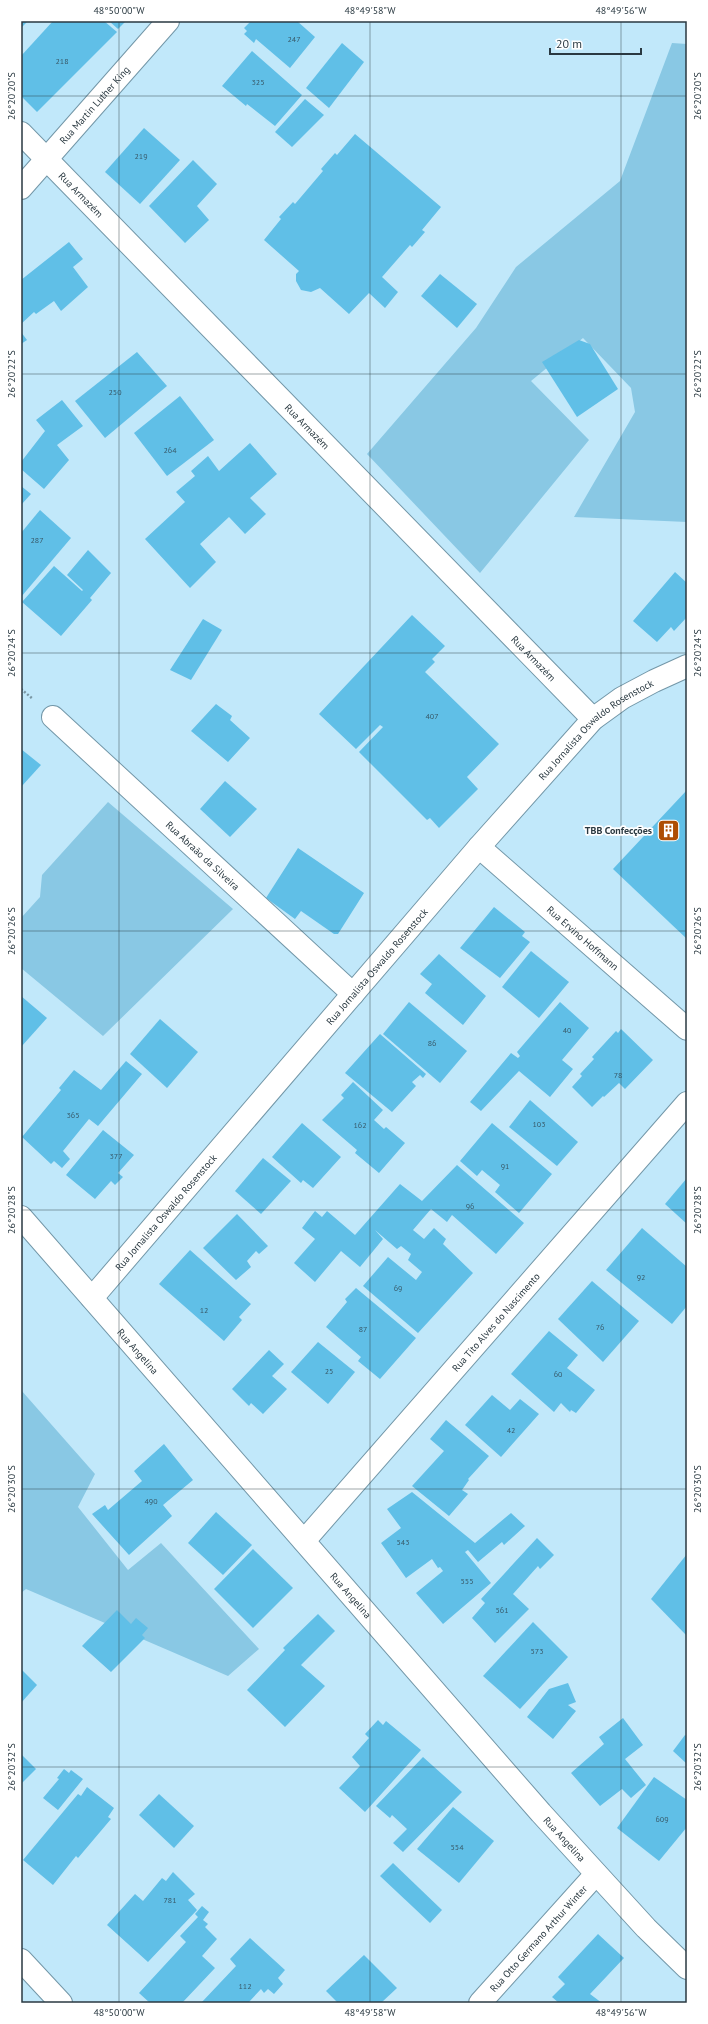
<svg xmlns="http://www.w3.org/2000/svg" width="708" height="2024" font-family="'PT Sans',sans-serif">
<rect width="100%" height="100%" fill="#c1e8fa"/>
<!-- green -->
<g fill="#89c8e4">
<polygon points="672,43 687,44 687,522 574,517 635,412 631,388 583,338 531,381 589,440 480,573 367,454 476,328 516,267 620,181"/>
<polygon points="108,802 233,909 103,1036 21,968 21,918 40,897 42,875"/>
<polygon points="21,1390 95,1474 78,1507 128,1570 161,1543 259,1649 228,1676 26,1589 21,1593"/>
</g>
<!-- building -->
<g fill="#60bfe7">
<polygon points="21,21 28,21 21,28"/>
<polygon points="53,21 104,21 117,32 37,112 21,96 21,56"/>
<polygon points="109,21 126,21 118,29"/>
<polygon points="251,21 297,21 315,37 290,68 256,39 254,43 244,34 247,31 244,28"/>
<polygon points="342,43 364,62 329,108 306,88"/>
<polygon points="252,51 302,95 275,126 247,104 246,106 222,86"/>
<polygon points="305,99 324,115 292,147 275,132"/>
<polygon points="144,128 180,160 140,204 105,172"/>
<polygon points="355,134 441,207 422,230 425,232 412,247 410,245 382,277 398,292 385,308 369,293 349,314 320,288 311,292 301,290 296,281 296,274 299,271 264,240 281,219 279,217 293,202 295,204 323,171 321,169 335,153 337,155"/>
<polygon points="193,160 217,184 197,206 209,220 185,243 149,206"/>
<polygon points="69,242 83,259 73,267 88,287 61,311 54,301 36,314 34,312 21,324 21,280"/>
<polygon points="440,274 477,304 457,328 421,296"/>
<polygon points="21,332 27,340 21,344"/>
<polygon points="579,340 590,344 618,389 577,417 542,362"/>
<polygon points="137,352 167,386 105,438 75,401"/>
<polygon points="180,396 214,440 167,476 134,433"/>
<polygon points="62,400 83,426 57,445 69,460 44,489 21,469 21,462 45,431 36,420"/>
<polygon points="250,443 277,474 250,498 266,514 245,534 229,517 200,544 216,562 190,588 145,539 185,502 176,492 195,476 191,471 208,456 219,471"/>
<polygon points="21,486 31,494 21,505"/>
<polygon points="40,510 71,538 21,597 21,533"/>
<polygon points="88,550 111,573 90,598 92,600 61,636 22,602 54,566 82,591 83,590 67,575"/>
<polygon points="675,572 687,583 687,617 674,631 671,627 657,642 633,621"/>
<polygon points="412,615 445,646 432,659 435,662 425,672 499,744 467,777 478,789 439,828 430,818 427,820 359,752 383,727 380,725 356,749 319,714"/>
<polygon points="203,619 222,630 191,680 170,670"/>
<polygon points="216,704 232,716 230,720 250,738 228,762 191,731"/>
<polygon points="21,749 41,765 21,787"/>
<polygon points="225,781 257,809 230,837 200,809"/>
<polygon points="687,790 687,939 613,869"/>
<polygon points="298,848 364,893 338,934 334,934 301,911 295,919 266,898"/>
<polygon points="494,907 525,932 522,936 530,942 500,978 460,948"/>
<polygon points="531,951 569,982 539,1018 502,987"/>
<polygon points="439,954 486,996 463,1025 425,993 432,984 420,974"/>
<polygon points="21,996 47,1018 21,1047"/>
<polygon points="409,1002 467,1051 440,1083 383,1034"/>
<polygon points="560,1002 589,1028 562,1060 573,1069 550,1097 519,1071 481,1111 470,1102 511,1053 518,1058 520,1056 517,1052"/>
<polygon points="160,1019 198,1052 167,1088 130,1054"/>
<polygon points="621,1029 653,1060 625,1089 619,1083 604,1097 603,1096 592,1107 572,1087 582,1076 580,1074 594,1059 592,1057 616,1031 618,1033"/>
<polygon points="380,1034 426,1074 423,1078 420,1075 412,1082 416,1086 392,1112 345,1073"/>
<polygon points="126,1061 142,1074 98,1126 89,1119 63,1151 70,1159 62,1168 54,1161 51,1164 22,1137 61,1090 59,1088 74,1070 101,1090"/>
<polygon points="353,1082 383,1110 374,1120 384,1129 386,1127 405,1143 379,1173 355,1153 357,1150 322,1120 344,1098 341,1095"/>
<polygon points="530,1100 578,1142 557,1166 509,1127"/>
<polygon points="302,1123 341,1157 313,1188 303,1180 301,1183 272,1157"/>
<polygon points="492,1123 552,1174 519,1213 495,1192 500,1185 482,1170 477,1176 460,1161"/>
<polygon points="103,1130 134,1155 118,1173 123,1177 115,1185 111,1181 95,1199 66,1175"/>
<polygon points="263,1158 291,1181 261,1214 235,1191"/>
<polygon points="457,1165 524,1223 496,1254 452,1215 447,1222 431,1209 413,1230 424,1239 434,1228 446,1239 443,1244 473,1273 418,1333 363,1286 388,1257 416,1280 422,1272 408,1260 411,1254 401,1246 397,1249 375,1230 383,1239 360,1267 341,1251 315,1282 294,1263 315,1239 302,1228 315,1211 322,1217 327,1211 355,1235 400,1184 422,1201"/>
<polygon points="687,1178 687,1224 665,1204"/>
<polygon points="237,1214 268,1246 259,1254 256,1251 247,1261 251,1267 236,1280 203,1248"/>
<polygon points="642,1228 687,1267 687,1306 672,1324 606,1270"/>
<polygon points="190,1250 251,1304 239,1317 242,1320 224,1341 159,1284"/>
<polygon points="592,1281 639,1321 603,1362 558,1319"/>
<polygon points="356,1288 416,1338 380,1379 358,1361 361,1357 326,1327 347,1302 345,1299"/>
<polygon points="549,1331 578,1355 567,1368 595,1390 576,1413 571,1410 570,1412 561,1403 554,1412 511,1374"/>
<polygon points="318,1342 355,1372 328,1404 291,1372"/>
<polygon points="269,1350 284,1364 272,1376 287,1389 263,1414 251,1403 249,1406 232,1389"/>
<polygon points="492,1395 510,1410 520,1399 539,1414 501,1457 465,1425"/>
<polygon points="446,1420 489,1456 468,1479 469,1480 462,1490 468,1494 449,1516 412,1486 444,1451 430,1439"/>
<polygon points="164,1444 193,1480 163,1505 172,1516 129,1555 92,1514 105,1505 108,1510 142,1481 134,1471"/>
<polygon points="412,1492 475,1543 511,1513 525,1526 504,1545 502,1542 478,1562 468,1550 465,1552 491,1583 443,1624 416,1593 443,1571 440,1567 438,1568 432,1559 406,1578 381,1543 401,1528 387,1509"/>
<polygon points="216,1512 252,1545 223,1575 188,1543"/>
<polygon points="537,1538 554,1555 540,1569 538,1566 513,1594 529,1609 495,1643 472,1618 485,1603 481,1599"/>
<polygon points="253,1549 293,1588 253,1628 214,1589"/>
<polygon points="687,1554 687,1636 651,1599"/>
<polygon points="117,1610 131,1624 136,1618 148,1628 142,1635 145,1638 111,1672 82,1646"/>
<polygon points="318,1614 335,1631 301,1665 325,1686 285,1727 247,1690 285,1650 283,1648"/>
<polygon points="533,1622 568,1657 520,1709 483,1676"/>
<polygon points="21,1669 37,1685 21,1703"/>
<polygon points="568,1683 576,1702 568,1705 576,1711 553,1739 527,1717 549,1689"/>
<polygon points="623,1718 643,1745 625,1759 646,1785 631,1798 622,1789 600,1806 571,1773 604,1744 599,1737"/>
<polygon points="378,1720 383,1725 386,1721 421,1750 365,1812 339,1788 360,1766 352,1757 369,1738 365,1734"/>
<polygon points="685,1735 687,1736 687,1764 673,1751"/>
<polygon points="21,1754 36,1769 21,1784"/>
<polygon points="423,1757 462,1792 403,1852 393,1843 407,1829 392,1815 390,1818 376,1806"/>
<polygon points="64,1769 69,1773 71,1770 83,1779 58,1810 43,1798 59,1779 57,1778"/>
<polygon points="654,1777 687,1800 687,1827 659,1861 617,1828"/>
<polygon points="87,1787 114,1808 108,1817 111,1819 78,1858 76,1856 53,1885 23,1860 78,1794 81,1796"/>
<polygon points="159,1794 194,1826 174,1848 139,1815"/>
<polygon points="453,1807 494,1841 459,1883 417,1849"/>
<polygon points="393,1863 442,1910 430,1923 380,1876"/>
<polygon points="173,1872 195,1894 188,1900 197,1910 148,1962 107,1925 135,1894 143,1901 162,1878 166,1881"/>
<polygon points="202,1906 209,1912 203,1920 208,1924 205,1927 217,1939 202,1956 215,1968 182,2003 150,2003 139,1993 186,1942 180,1936 198,1917 195,1914"/>
<polygon points="598,1934 624,1958 590,1994 602,2003 559,2003 552,1997 565,1984 558,1977"/>
<polygon points="250,1938 285,1970 278,1978 283,1984 274,1994 268,1989 264,1993 261,1989 248,2003 201,2003 236,1966 230,1959"/>
<polygon points="364,1955 397,1988 381,2003 338,2003 326,1991"/>
</g>
<g fill="none" stroke-linecap="round" stroke-linejoin="round">
<defs>
<g id="street">
<path id="s1" d="M21,133L593,719"/>
<path id="s2" d="M21,188L168,21"/>
<path id="s3" d="M53,717L353,994"/>
<path id="s4" d="M479,847L687,1029"/>
<path id="s5" d="M21,1217L541,1813L646,1928L687,1968"/>
<path id="s6" d="M92,1298L479,847L593,719L622,698L654,681L687,666"/>
<path id="s7" d="M304,1541L687,1103"/>
<path id="s8" d="M480,2003L596,1874"/>
</g>
<polyline id="secondary" points="21,1960 61,2003"/>
</defs>
<!-- street casing -->
<use href="#street" stroke="#7397a8" stroke-width="24"/>
<!-- secondary casing -->
<use href="#secondary" stroke="#7397a8" stroke-width="24"/>
<!-- path -->
<polyline stroke="#7a96a3" stroke-width="2.5" stroke-dasharray="2 2" stroke-linecap="butt" points="21,689 33,699"/>
<!-- street -->
<use href="#street" stroke="#fff" stroke-width="22"/>
<!-- secondary -->
<use href="#secondary" stroke="#fff" stroke-width="22"/>
</g>
<!-- ticks -->
<path fill="none" stroke="#2a3941" stroke-width="1" stroke-opacity="0.45" d="M119,21V2003M370,21V2003M621,21V2003M21,96H687M21,374H687M21,653H687M21,931H687M21,1210H687M21,1489H687M21,1767H687"/>
<!-- icons -->
<defs>
<symbol id="building-square" viewBox="-11 -11 22 22"><rect x="-9" y="-9" width="18" height="18" rx="4" fill="#ae4e04" stroke="#fff"/><path d="M-4-6H4V6H1V3H-1V6H-4ZM-2.5-4.3h1.7v1.8h-1.7ZM.8-4.3h1.7v1.8H.8ZM-2.5-1h1.7V.8h-1.7ZM.8-1h1.7V.8H.8Z" fill="#fff"/></symbol>
</defs>
<g fill-rule="evenodd">
<use href="#building-square" x="656" y="818" width="25" height="25"/>
</g>
<g text-anchor="middle" stroke-width="3.5" stroke-linejoin="round" paint-order="stroke">
<!-- number labels -->
<g font-size="8" fill="#385a6a">
<text x="294" y="42">247</text>
<text x="62" y="64">218</text>
<text x="258" y="85">325</text>
<text x="141" y="159">219</text>
<text x="115" y="395">250</text>
<text x="170" y="453">264</text>
<text x="37" y="543">287</text>
<text x="432" y="719">407</text>
<text x="567" y="1033">40</text>
<text x="432" y="1046">86</text>
<text x="618" y="1078">78</text>
<text x="73" y="1118">365</text>
<text x="539" y="1127">103</text>
<text x="360" y="1128">162</text>
<text x="116" y="1159">377</text>
<text x="505" y="1169">91</text>
<text x="470" y="1209">96</text>
<text x="641" y="1280">92</text>
<text x="398" y="1291">69</text>
<text x="204" y="1313">12</text>
<text x="600" y="1330">76</text>
<text x="363" y="1332">87</text>
<text x="329" y="1374">25</text>
<text x="558" y="1377">60</text>
<text x="511" y="1433">42</text>
<text x="151" y="1504">490</text>
<text x="403" y="1545">543</text>
<text x="467" y="1584">555</text>
<text x="502" y="1613">561</text>
<text x="537" y="1654">573</text>
<text x="662" y="1822">609</text>
<text x="457" y="1850">554</text>
<text x="170" y="1903">781</text>
<text x="245" y="1989">112</text>
</g>
<!-- street labels -->
<g font-size="10" fill="#2a3941" stroke="#fff">
<text dy="4" stroke="none"><textPath href="#s2" startOffset="111">Rua Martin Luther King</textPath></text>
<text dy="4" stroke="none"><textPath href="#s1" startOffset="86">Rua Armazém</textPath></text>
<text dy="4" stroke="none"><textPath href="#s1" startOffset="410">Rua Armazém</textPath></text>
<text dy="4" stroke="none"><textPath href="#s1" startOffset="734">Rua Armazém</textPath></text>
<text dy="4" stroke="none"><textPath href="#s6" startOffset="761">Rua Jornalista Oswaldo Rosenstock</textPath></text>
<text dy="4" stroke="none"><textPath href="#s3" startOffset="204">Rua Abraão da Silveira</textPath></text>
<text dy="4" stroke="none"><textPath href="#s4" startOffset="138">Rua Ervino Hoffmann</textPath></text>
<text dy="4" stroke="none"><textPath href="#s6" startOffset="437">Rua Jornalista Oswaldo Rosenstock</textPath></text>
<text dy="4" stroke="none"><textPath href="#s6" startOffset="113">Rua Jornalista Oswaldo Rosenstock</textPath></text>
<text dy="4" stroke="none"><textPath href="#s7" startOffset="291">Rua Tito Alves do Nascimento</textPath></text>
<text dy="4" stroke="none"><textPath href="#s5" startOffset="178">Rua Angelina</textPath></text>
<text dy="4" stroke="none"><textPath href="#s5" startOffset="502">Rua Angelina</textPath></text>
<text dy="4" stroke="none"><textPath href="#s5" startOffset="826">Rua Angelina</textPath></text>
<text dy="4" stroke="none"><textPath href="#s8" startOffset="87">Rua Otto Germano Arthur Winter</textPath></text>
</g>
<!-- poi labels -->
<g font-size="10" font-weight="bold" fill="#2a3941" stroke="#fff" text-anchor="end">
<text x="652" y="834">TBB Confecções</text>
</g>
</g>
<!-- border -->
<rect width="708" height="2024" fill="none" stroke="#ffffff" stroke-width="44"/>
<!-- scale -->
<path d="M550 48v6h91v-6" fill="none" stroke="#2a3941" stroke-width="2"/>
<text x="556" y="48" font-size="12" fill="#2a3941" stroke="#ffffff" stroke-width="3" paint-order="stroke">20 m</text>
<rect x="22" y="22" width="664" height="1980" fill="none" stroke="#2a3941" stroke-width="1.5"/>
<g font-size="10" text-anchor="middle" fill="#2a3941">
<text x="119" y="14">48°50'00"W</text>
<text x="370" y="14">48°49'58"W</text>
<text x="621" y="14">48°49'56"W</text>
<text transform="translate(11 96) rotate(-90)" y="4">26°20'20"S</text>
<text transform="translate(697 96) rotate(-90)" y="4">26°20'20"S</text>
<text transform="translate(11 374) rotate(-90)" y="4">26°20'22"S</text>
<text transform="translate(697 374) rotate(-90)" y="4">26°20'22"S</text>
<text transform="translate(11 653) rotate(-90)" y="4">26°20'24"S</text>
<text transform="translate(697 653) rotate(-90)" y="4">26°20'24"S</text>
<text transform="translate(11 931) rotate(-90)" y="4">26°20'26"S</text>
<text transform="translate(697 931) rotate(-90)" y="4">26°20'26"S</text>
<text transform="translate(11 1210) rotate(-90)" y="4">26°20'28"S</text>
<text transform="translate(697 1210) rotate(-90)" y="4">26°20'28"S</text>
<text transform="translate(11 1489) rotate(-90)" y="4">26°20'30"S</text>
<text transform="translate(697 1489) rotate(-90)" y="4">26°20'30"S</text>
<text transform="translate(11 1767) rotate(-90)" y="4">26°20'32"S</text>
<text transform="translate(697 1767) rotate(-90)" y="4">26°20'32"S</text>
<text x="119" y="2016">48°50'00"W</text>
<text x="370" y="2016">48°49'58"W</text>
<text x="621" y="2016">48°49'56"W</text>
</g>
</svg>
